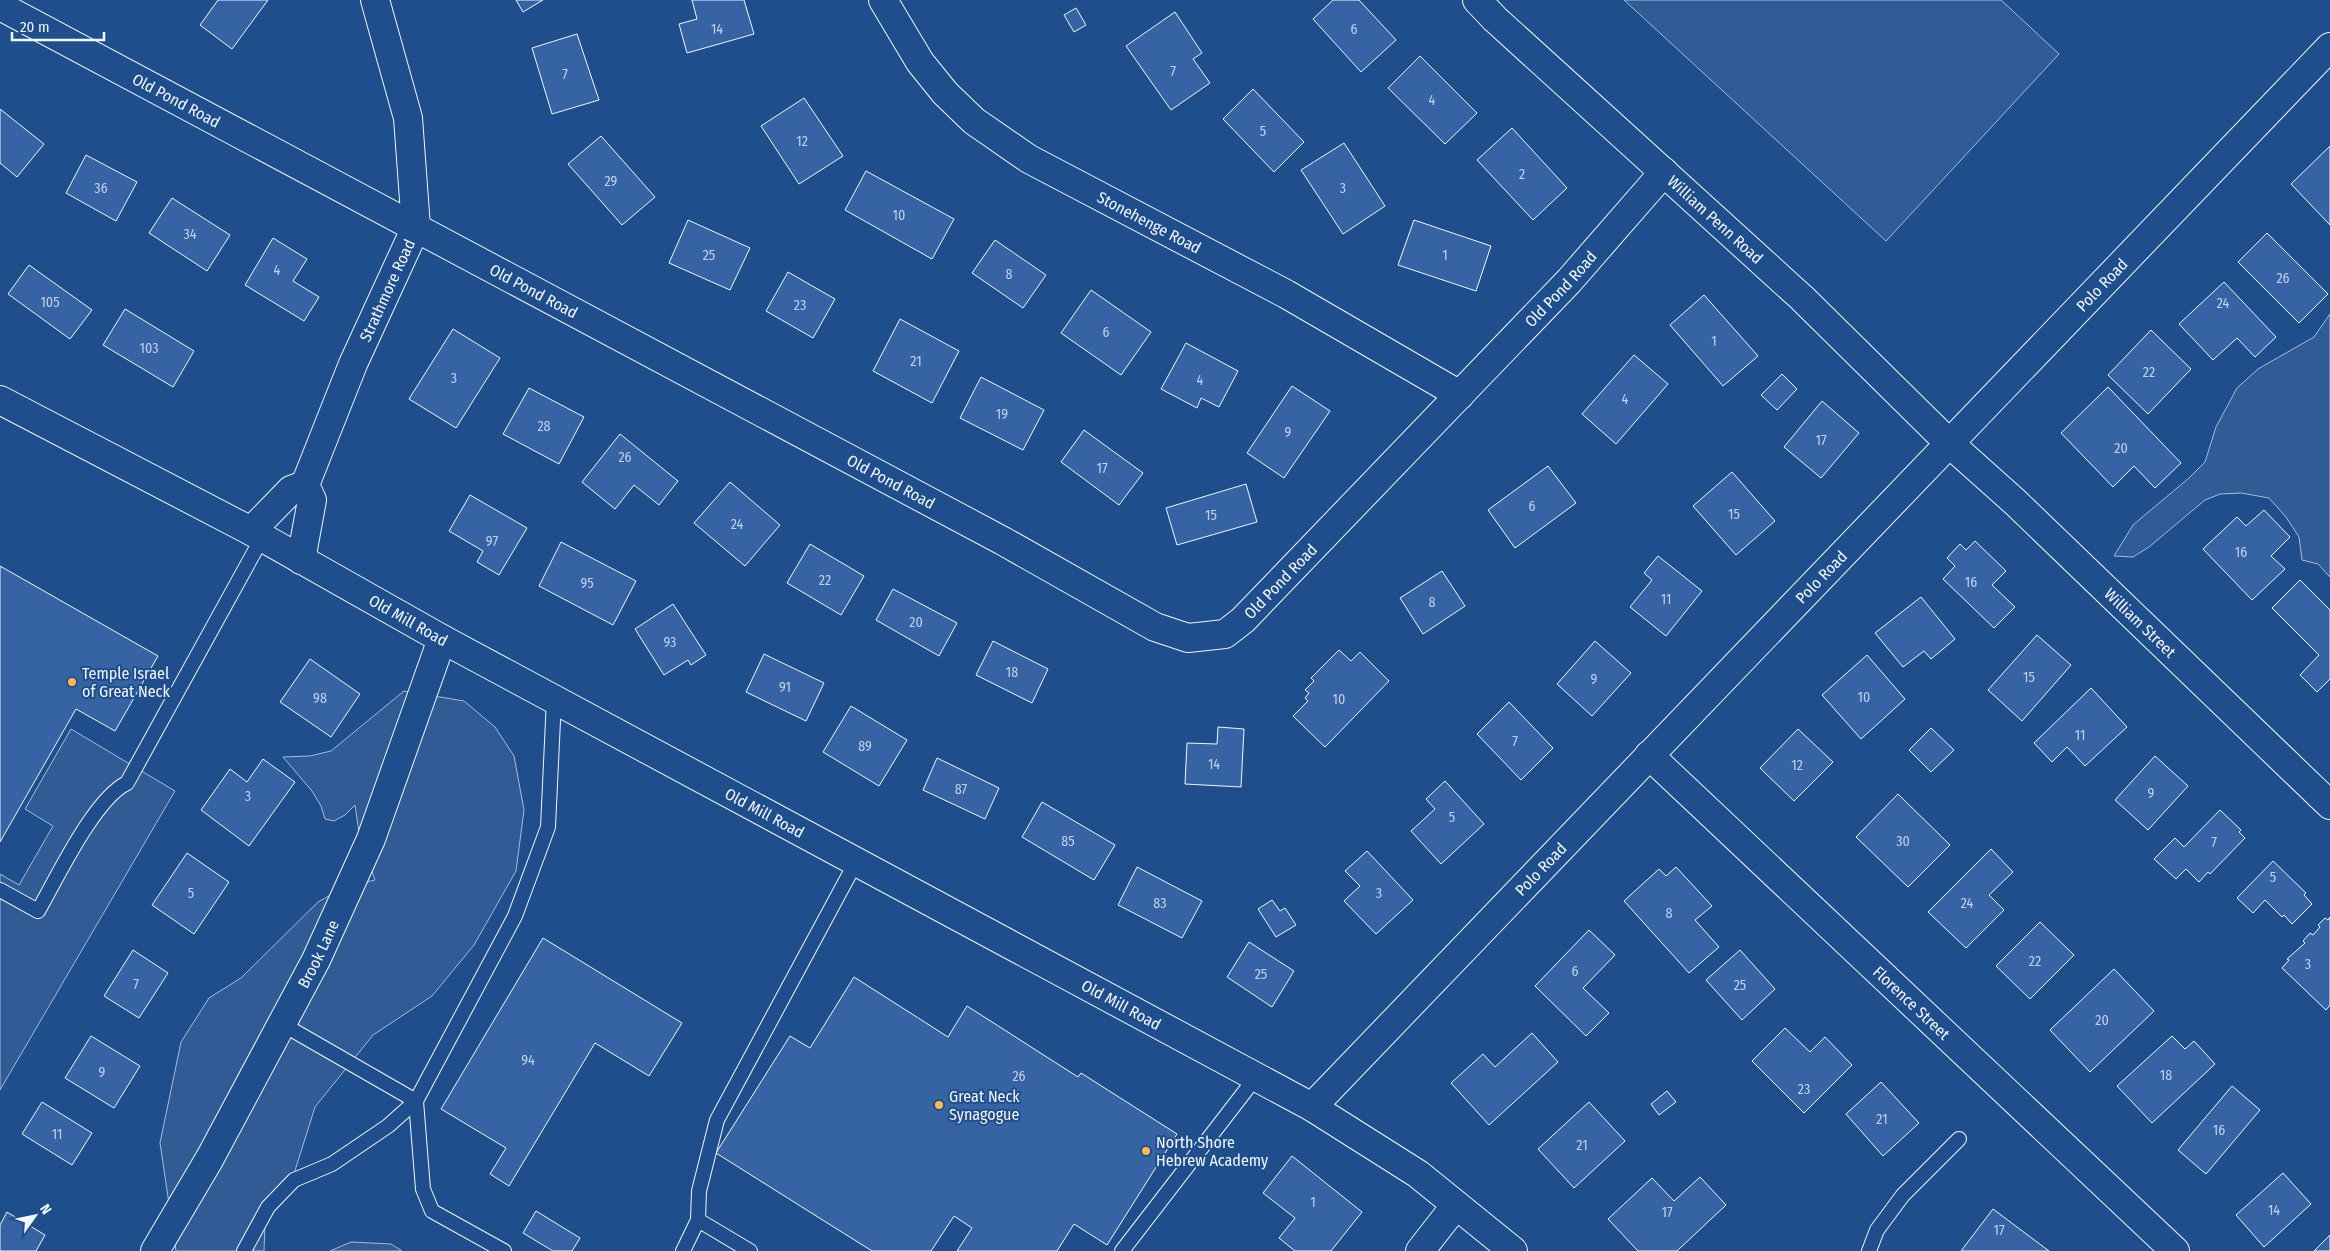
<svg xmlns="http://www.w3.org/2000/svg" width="2330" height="1251" font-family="'Fira Sans Condensed',sans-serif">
<rect width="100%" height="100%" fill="#1f4e8c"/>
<!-- built -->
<g fill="#305b95" stroke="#a8bbd7">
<polygon points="1624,0 2001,0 2059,54 1886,241"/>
<polygon points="2330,314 2330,577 2318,564 2302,560 2299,537 2286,517 2269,498 2241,493 2220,494 2205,500 2149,547 2133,557 2114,556 2133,525 2189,478 2205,462 2216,427 2237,388 2258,369 2314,337"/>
<polygon points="404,691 464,701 495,727 514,756 524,810 516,871 474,945 432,996 373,1035 315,1107 292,1180 265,1223 264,1251 176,1251 160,1143 181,1042 209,998 241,978 318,902 345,887 375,880 360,839 355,805 345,815 334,821 325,819 321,806 312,791 283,757 310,756 331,751"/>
<polygon points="71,729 175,791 0,1090 0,874 19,885 53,826 25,809"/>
<polygon points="351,1242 391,1244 402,1251 330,1251"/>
</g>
<!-- building -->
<g fill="#3563a3" stroke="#f2f6ff">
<polygon points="218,0 268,0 232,49 200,25"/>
<polygon points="516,0 543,0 523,12"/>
<polygon points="692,0 744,0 754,34 687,53 679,24 697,19"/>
<polygon points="1333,0 1359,0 1396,40 1361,72 1313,19"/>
<polygon points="1076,8 1086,25 1074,32 1064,15"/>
<polygon points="1175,12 1202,53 1193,59 1210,83 1171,110 1126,46"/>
<polygon points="577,34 599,100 552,114 532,48"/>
<polygon points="1420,56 1477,113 1445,144 1388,88"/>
<polygon points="1253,89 1304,142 1274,172 1223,119"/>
<polygon points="804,98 843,156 799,184 761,126"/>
<polygon points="0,109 44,144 17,177 0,163"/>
<polygon points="1512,128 1567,188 1533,220 1477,160"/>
<polygon points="601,136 655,197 622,225 568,164"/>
<polygon points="1344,143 1385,206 1343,234 1301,170"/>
<polygon points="2330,146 2330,225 2291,184"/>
<polygon points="86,155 137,182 116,221 66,193"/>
<polygon points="866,171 954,219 932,259 845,210"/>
<polygon points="172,198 230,235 207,271 149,233"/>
<polygon points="688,220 750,248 730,290 669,263"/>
<polygon points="1414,220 1491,246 1476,291 1398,265"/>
<polygon points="2267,233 2328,294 2299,323 2238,262"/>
<polygon points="273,238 307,259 293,281 319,297 304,321 245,285"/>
<polygon points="995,240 1046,275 1023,308 972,273"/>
<polygon points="29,265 92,310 70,339 8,294"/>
<polygon points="788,272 835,299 813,338 766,311"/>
<polygon points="2224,282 2276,337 2255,357 2237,338 2213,360 2179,324"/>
<polygon points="1091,290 1151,332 1121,375 1061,333"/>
<polygon points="1704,295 1758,356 1723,386 1670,325"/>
<polygon points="125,309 194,351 173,387 103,345"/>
<polygon points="900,319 959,351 932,403 873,371"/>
<polygon points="453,329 500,358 456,428 409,399"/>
<polygon points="2151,330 2191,369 2148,414 2108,375"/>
<polygon points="1186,343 1238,371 1219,407 1201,398 1197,408 1161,389"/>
<polygon points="1634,355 1668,384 1616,444 1582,414"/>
<polygon points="1782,374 1797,389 1777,410 1761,395"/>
<polygon points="981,377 1044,410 1023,450 960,418"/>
<polygon points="1292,386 1330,411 1284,478 1247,453"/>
<polygon points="2108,387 2181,463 2155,488 2134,466 2113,487 2061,433"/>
<polygon points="529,388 584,417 559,464 503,434"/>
<polygon points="1822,401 1859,433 1821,478 1784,447"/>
<polygon points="1084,430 1143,473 1119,505 1061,462"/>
<polygon points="620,434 678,481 659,505 634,485 615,509 582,482"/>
<polygon points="1548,466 1576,503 1515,548 1488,510"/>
<polygon points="1732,472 1775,521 1736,555 1693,506"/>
<polygon points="730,482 780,525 745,566 694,523"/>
<polygon points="1246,484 1257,522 1177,545 1166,508"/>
<polygon points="470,495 527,528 499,575 477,562 483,551 449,531"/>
<polygon points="2264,510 2290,537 2271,556 2285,569 2252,600 2203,549 2237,517 2246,526"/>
<polygon points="1975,541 2006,571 1992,585 2015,607 1994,628 1943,579 1955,566 1947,558 1960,544 1966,550"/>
<polygon points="561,542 636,581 613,625 539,586"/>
<polygon points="810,544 864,576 841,615 787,583"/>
<polygon points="1658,556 1702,591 1666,636 1630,607 1652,580 1644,573"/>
<polygon points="0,566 158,656 115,731 76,709 0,842"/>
<polygon points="1442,571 1465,606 1423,634 1400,598"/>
<polygon points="2300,580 2330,610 2330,679 2317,692 2300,675 2319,655 2272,608"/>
<polygon points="893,589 957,623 939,656 876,620"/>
<polygon points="1921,597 1955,639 1931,659 1924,651 1903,667 1875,633"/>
<polygon points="673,604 706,655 691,665 688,660 664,675 635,629"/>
<polygon points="2037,635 2071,665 2022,721 1988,690"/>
<polygon points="993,641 1048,669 1032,703 976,675"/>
<polygon points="1595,641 1631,673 1592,716 1557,684"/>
<polygon points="1339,650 1351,661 1360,652 1389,681 1325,747 1293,716 1308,701 1305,698 1309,693 1305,690 1314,681 1311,678"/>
<polygon points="764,654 824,683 806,721 746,692"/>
<polygon points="1867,655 1905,699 1861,739 1822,695"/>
<polygon points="310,659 360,694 331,737 280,702"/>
<polygon points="2091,688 2127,727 2085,766 2067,747 2052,762 2034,743"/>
<polygon points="1509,702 1553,748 1521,780 1477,734"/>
<polygon points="851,706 907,740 879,786 823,752"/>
<polygon points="1218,727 1244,729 1241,787 1185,784 1187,743 1217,744"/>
<polygon points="1931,728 1954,750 1931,772 1909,750"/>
<polygon points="1798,729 1833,762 1794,801 1760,768"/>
<polygon points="2155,756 2188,786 2148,830 2115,800"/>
<polygon points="937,758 999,788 985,819 923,790"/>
<polygon points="263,759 295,782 249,846 201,810 230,769 247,782"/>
<polygon points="1445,781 1484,824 1441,864 1411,831 1435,809 1426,799"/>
<polygon points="1898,794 1950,845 1908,887 1856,837"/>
<polygon points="1042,802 1115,845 1094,880 1022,837"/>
<polygon points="2220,810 2241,830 2239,832 2245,838 2210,874 2208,872 2199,882 2186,869 2176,879 2154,859 2175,838 2184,847"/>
<polygon points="1991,849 2013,872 1989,895 2004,910 1966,948 1928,912"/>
<polygon points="1367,851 1413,900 1376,934 1344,901 1360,886 1345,871"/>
<polygon points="187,853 229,882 194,934 152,905"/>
<polygon points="2273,861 2306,893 2304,895 2312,904 2292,924 2284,915 2282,917 2265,900 2253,913 2237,898"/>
<polygon points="1137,867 1202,901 1182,938 1118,905"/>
<polygon points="1676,867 1712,906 1695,920 1719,947 1689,973 1624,901 1659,869 1666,876"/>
<polygon points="1272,900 1280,911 1285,908 1296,925 1276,937 1258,909"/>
<polygon points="2330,917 2330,1005 2326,1010 2282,968 2289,960 2287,959 2305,943 2303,941 2310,933 2313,935 2320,927 2318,925 2325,918 2328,920"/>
<polygon points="2040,922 2074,955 2030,999 1996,966"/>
<polygon points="1589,930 1615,955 1583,988 1609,1013 1586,1036 1535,986"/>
<polygon points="543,938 682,1023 649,1076 595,1043 509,1186 490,1174 506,1148 441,1109"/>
<polygon points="1249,942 1294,971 1272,1007 1227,977"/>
<polygon points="133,950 168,973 139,1018 104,996"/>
<polygon points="1740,950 1775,989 1742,1020 1706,980"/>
<polygon points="2114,969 2154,1011 2090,1072 2050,1030"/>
<polygon points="854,977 948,1037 967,1006 1078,1077 1081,1073 1177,1134 1107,1245 1074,1224 1057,1251 957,1251 972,1228 954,1216 931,1251 872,1251 716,1153 790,1036 810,1048"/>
<polygon points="1785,1028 1810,1052 1825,1037 1852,1065 1804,1113 1752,1061"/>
<polygon points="1532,1033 1558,1062 1489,1125 1451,1083 1483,1054 1495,1067"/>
<polygon points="91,1036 140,1066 114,1108 65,1078"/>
<polygon points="2172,1036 2185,1049 2194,1041 2215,1064 2152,1123 2117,1086"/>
<polygon points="1881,1082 1919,1123 1883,1156 1846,1114"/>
<polygon points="2232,1086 2260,1110 2206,1174 2178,1150"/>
<polygon points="1667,1091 1676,1102 1659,1115 1651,1104"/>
<polygon points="42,1102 92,1133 72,1165 22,1134"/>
<polygon points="1589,1102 1625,1141 1574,1188 1538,1149"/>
<polygon points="1292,1156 1362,1212 1331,1251 1295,1251 1279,1238 1295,1218 1263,1193"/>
<polygon points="2283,1173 2311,1204 2264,1247 2236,1215"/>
<polygon points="1700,1177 1726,1205 1677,1251 1638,1251 1608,1219 1652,1178 1674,1201"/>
<polygon points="1993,1209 2049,1251 1961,1251"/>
<polygon points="536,1211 580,1238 572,1251 553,1251 523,1233"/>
<polygon points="7,1212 45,1235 36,1251 0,1251 0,1225"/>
<polygon points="2330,1235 2330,1251 2314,1251"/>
</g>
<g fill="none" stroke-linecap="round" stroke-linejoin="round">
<defs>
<g id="lane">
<path d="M0,890L38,911C57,878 94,799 127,783L262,538"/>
<polyline points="282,1024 416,1101 515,916 548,827 554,699"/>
<polyline points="416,1101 423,1189 432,1211 504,1251"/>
<polyline points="698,1220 750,1251"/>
<polyline points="244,1251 268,1207 294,1180 332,1164 388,1126 416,1101"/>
<polyline points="683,1251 698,1220 699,1191 717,1120 856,862"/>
<polyline points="1122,1251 1256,1077"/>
<polyline points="1869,1251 1877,1230 1903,1195 1959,1139"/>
</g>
<g id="street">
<path id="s1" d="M883,0L920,62L945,93L974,121L1029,159L1286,294L1460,395"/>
<path id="s2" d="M1477,0L1495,19L1802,298L1949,443L2015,502L2330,805"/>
<path id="s3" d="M0,6L1003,541L1155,627L1188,638L1225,634L1243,620L1569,281L1664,172"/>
<polyline points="251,531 291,490 305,485"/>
<path id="s4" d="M301,560L312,500L305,485L353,364L416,227L408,118L375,0"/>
<path id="s5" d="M1649,755L2175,1251"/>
<path id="s6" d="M155,1251L210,1158L316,960L371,839L442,639"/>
<polyline points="1420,1251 1456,1205"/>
</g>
<g id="secondary">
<path id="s7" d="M0,400L251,531L442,639L1312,1107L1418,1174L1513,1251"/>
<path id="s8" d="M1312,1107L2330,47"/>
</g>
</defs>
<!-- lane casing -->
<use href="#lane" stroke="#f2f6ff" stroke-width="16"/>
<!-- street casing -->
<use href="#street" stroke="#f2f6ff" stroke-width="30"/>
<!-- secondary casing -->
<use href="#secondary" stroke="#f2f6ff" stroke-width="30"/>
<!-- lane -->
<use href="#lane" stroke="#1f4e8c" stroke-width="14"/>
<!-- street -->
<use href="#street" stroke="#1f4e8c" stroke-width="28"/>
<!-- secondary -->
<use href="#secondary" stroke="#1f4e8c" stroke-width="28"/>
</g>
<!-- markers -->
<g fill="#ffb74d" stroke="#1f4e8c" stroke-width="2">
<circle cx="72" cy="682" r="5"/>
<circle cx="939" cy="1105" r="5"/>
<circle cx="1146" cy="1151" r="5"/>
</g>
<g text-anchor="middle" stroke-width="4" stroke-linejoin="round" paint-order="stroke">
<!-- number labels -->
<g font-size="14" fill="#c3d1e8">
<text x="717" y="34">14</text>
<text x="1354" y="34">6</text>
<text x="1173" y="76">7</text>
<text x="565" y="79">7</text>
<text x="1432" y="105">4</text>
<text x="1263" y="136">5</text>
<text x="802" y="146">12</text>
<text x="1522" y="179">2</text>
<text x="611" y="186">29</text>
<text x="101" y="193">36</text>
<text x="1343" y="193">3</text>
<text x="899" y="220">10</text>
<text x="190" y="239">34</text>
<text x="709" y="260">25</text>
<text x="1445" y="260">1</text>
<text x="277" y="275">4</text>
<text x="1009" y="279">8</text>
<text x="2283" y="283">26</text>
<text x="50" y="307">105</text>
<text x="2223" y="308">24</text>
<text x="800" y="310">23</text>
<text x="1106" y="337">6</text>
<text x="1714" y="346">1</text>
<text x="149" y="353">103</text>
<text x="916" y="366">21</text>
<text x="2149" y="377">22</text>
<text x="454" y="383">3</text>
<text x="1200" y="385">4</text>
<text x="1625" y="404">4</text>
<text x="1002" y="419">19</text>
<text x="544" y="431">28</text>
<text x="1288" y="437">9</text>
<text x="1821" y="445">17</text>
<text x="2121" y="453">20</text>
<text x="625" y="462">26</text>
<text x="1102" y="473">17</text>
<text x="1532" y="511">6</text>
<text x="1734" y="519">15</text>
<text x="1211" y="520">15</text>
<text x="737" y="529">24</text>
<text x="492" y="546">97</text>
<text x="2241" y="557">16</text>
<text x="825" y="585">22</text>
<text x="1971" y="587">16</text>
<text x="587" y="588">95</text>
<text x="1666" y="604">11</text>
<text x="1432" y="607">8</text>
<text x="916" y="627">20</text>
<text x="670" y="647">93</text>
<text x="1012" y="677">18</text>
<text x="2029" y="682">15</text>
<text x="1594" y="684">9</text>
<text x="785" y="692">91</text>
<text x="1864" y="702">10</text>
<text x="320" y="703">98</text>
<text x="1339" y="704">10</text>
<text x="2080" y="740">11</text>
<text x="1515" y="746">7</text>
<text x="865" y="751">89</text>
<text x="1214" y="769">14</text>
<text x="1797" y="770">12</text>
<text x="961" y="794">87</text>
<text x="2151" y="798">9</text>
<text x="248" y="801">3</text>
<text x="1452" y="822">5</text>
<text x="1068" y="846">85</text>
<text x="1903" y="846">30</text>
<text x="2214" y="847">7</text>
<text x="2273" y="882">5</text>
<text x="191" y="898">5</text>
<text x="1379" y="898">3</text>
<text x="1160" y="908">83</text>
<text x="1967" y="908">24</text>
<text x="1669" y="918">8</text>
<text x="2035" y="966">22</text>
<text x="2308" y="969">3</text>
<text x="1575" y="976">6</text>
<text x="1261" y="979">25</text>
<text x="136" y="989">7</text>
<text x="1740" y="990">25</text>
<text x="2102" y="1025">20</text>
<text x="528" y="1065">94</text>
<text x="102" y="1077">9</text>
<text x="2166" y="1080">18</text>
<text x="1019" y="1081">26</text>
<text x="1804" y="1094">23</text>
<text x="1882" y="1124">21</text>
<text x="2219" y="1135">16</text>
<text x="57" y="1139">11</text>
<text x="1582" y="1150">21</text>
<text x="1313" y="1207">1</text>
<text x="2274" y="1215">14</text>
<text x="1667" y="1217">17</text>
<text x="1999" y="1235">17</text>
</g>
<!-- street labels -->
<g font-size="16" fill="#f2f6ff" stroke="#1f4e8c">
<text dy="6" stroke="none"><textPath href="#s3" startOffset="200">Old Pond Road</textPath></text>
<text dy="6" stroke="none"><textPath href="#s2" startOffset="324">William Penn Road</textPath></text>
<text dy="6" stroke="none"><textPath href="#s1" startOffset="355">Stonehenge Road</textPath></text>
<text dy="6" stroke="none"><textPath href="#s8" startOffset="1140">Polo Road</textPath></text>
<text dy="6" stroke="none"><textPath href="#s3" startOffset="1865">Old Pond Road</textPath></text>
<text dy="6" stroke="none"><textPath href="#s4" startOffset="289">Strathmore Road</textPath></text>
<text dy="6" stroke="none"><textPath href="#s3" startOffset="605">Old Pond Road</textPath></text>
<text dy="6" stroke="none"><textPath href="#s3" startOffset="1010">Old Pond Road</textPath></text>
<text dy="6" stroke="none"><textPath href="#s8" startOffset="735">Polo Road</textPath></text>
<text dy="6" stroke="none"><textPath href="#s3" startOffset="1460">Old Pond Road</textPath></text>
<text dy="6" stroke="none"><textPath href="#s7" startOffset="464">Old Mill Road</textPath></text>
<text dy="6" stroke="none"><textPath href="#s2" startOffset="910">William Street</textPath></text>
<text dy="6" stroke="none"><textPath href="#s7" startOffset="869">Old Mill Road</textPath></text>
<text dy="6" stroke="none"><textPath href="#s8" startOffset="330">Polo Road</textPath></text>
<text dy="6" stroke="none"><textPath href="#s6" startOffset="339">Brook Lane</textPath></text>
<text dy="6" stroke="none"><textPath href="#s5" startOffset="361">Florence Street</textPath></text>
<text dy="6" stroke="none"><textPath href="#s7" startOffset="1274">Old Mill Road</textPath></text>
</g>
<!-- poi labels -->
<g font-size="16" fill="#f2f6ff" stroke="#1f4e8c" text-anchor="start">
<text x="82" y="679">Temple Israel<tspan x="82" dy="18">of Great Neck</tspan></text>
<text x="949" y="1102">Great Neck<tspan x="949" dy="18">Synagogue</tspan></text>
<text x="1156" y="1148">North Shore<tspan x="1156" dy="18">Hebrew Academy</tspan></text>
</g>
</g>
<!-- north arrow -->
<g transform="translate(35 1216) rotate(57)" stroke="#1f4e8c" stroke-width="4" paint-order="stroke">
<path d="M0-4L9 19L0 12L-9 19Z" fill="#f2f6ff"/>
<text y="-8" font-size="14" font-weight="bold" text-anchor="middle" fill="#f2f6ff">N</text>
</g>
<!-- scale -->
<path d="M12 32v8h92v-8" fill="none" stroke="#f2f6ff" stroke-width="2.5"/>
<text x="20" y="32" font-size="15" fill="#f2f6ff" stroke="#1f4e8c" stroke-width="4" paint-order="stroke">20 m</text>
</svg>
